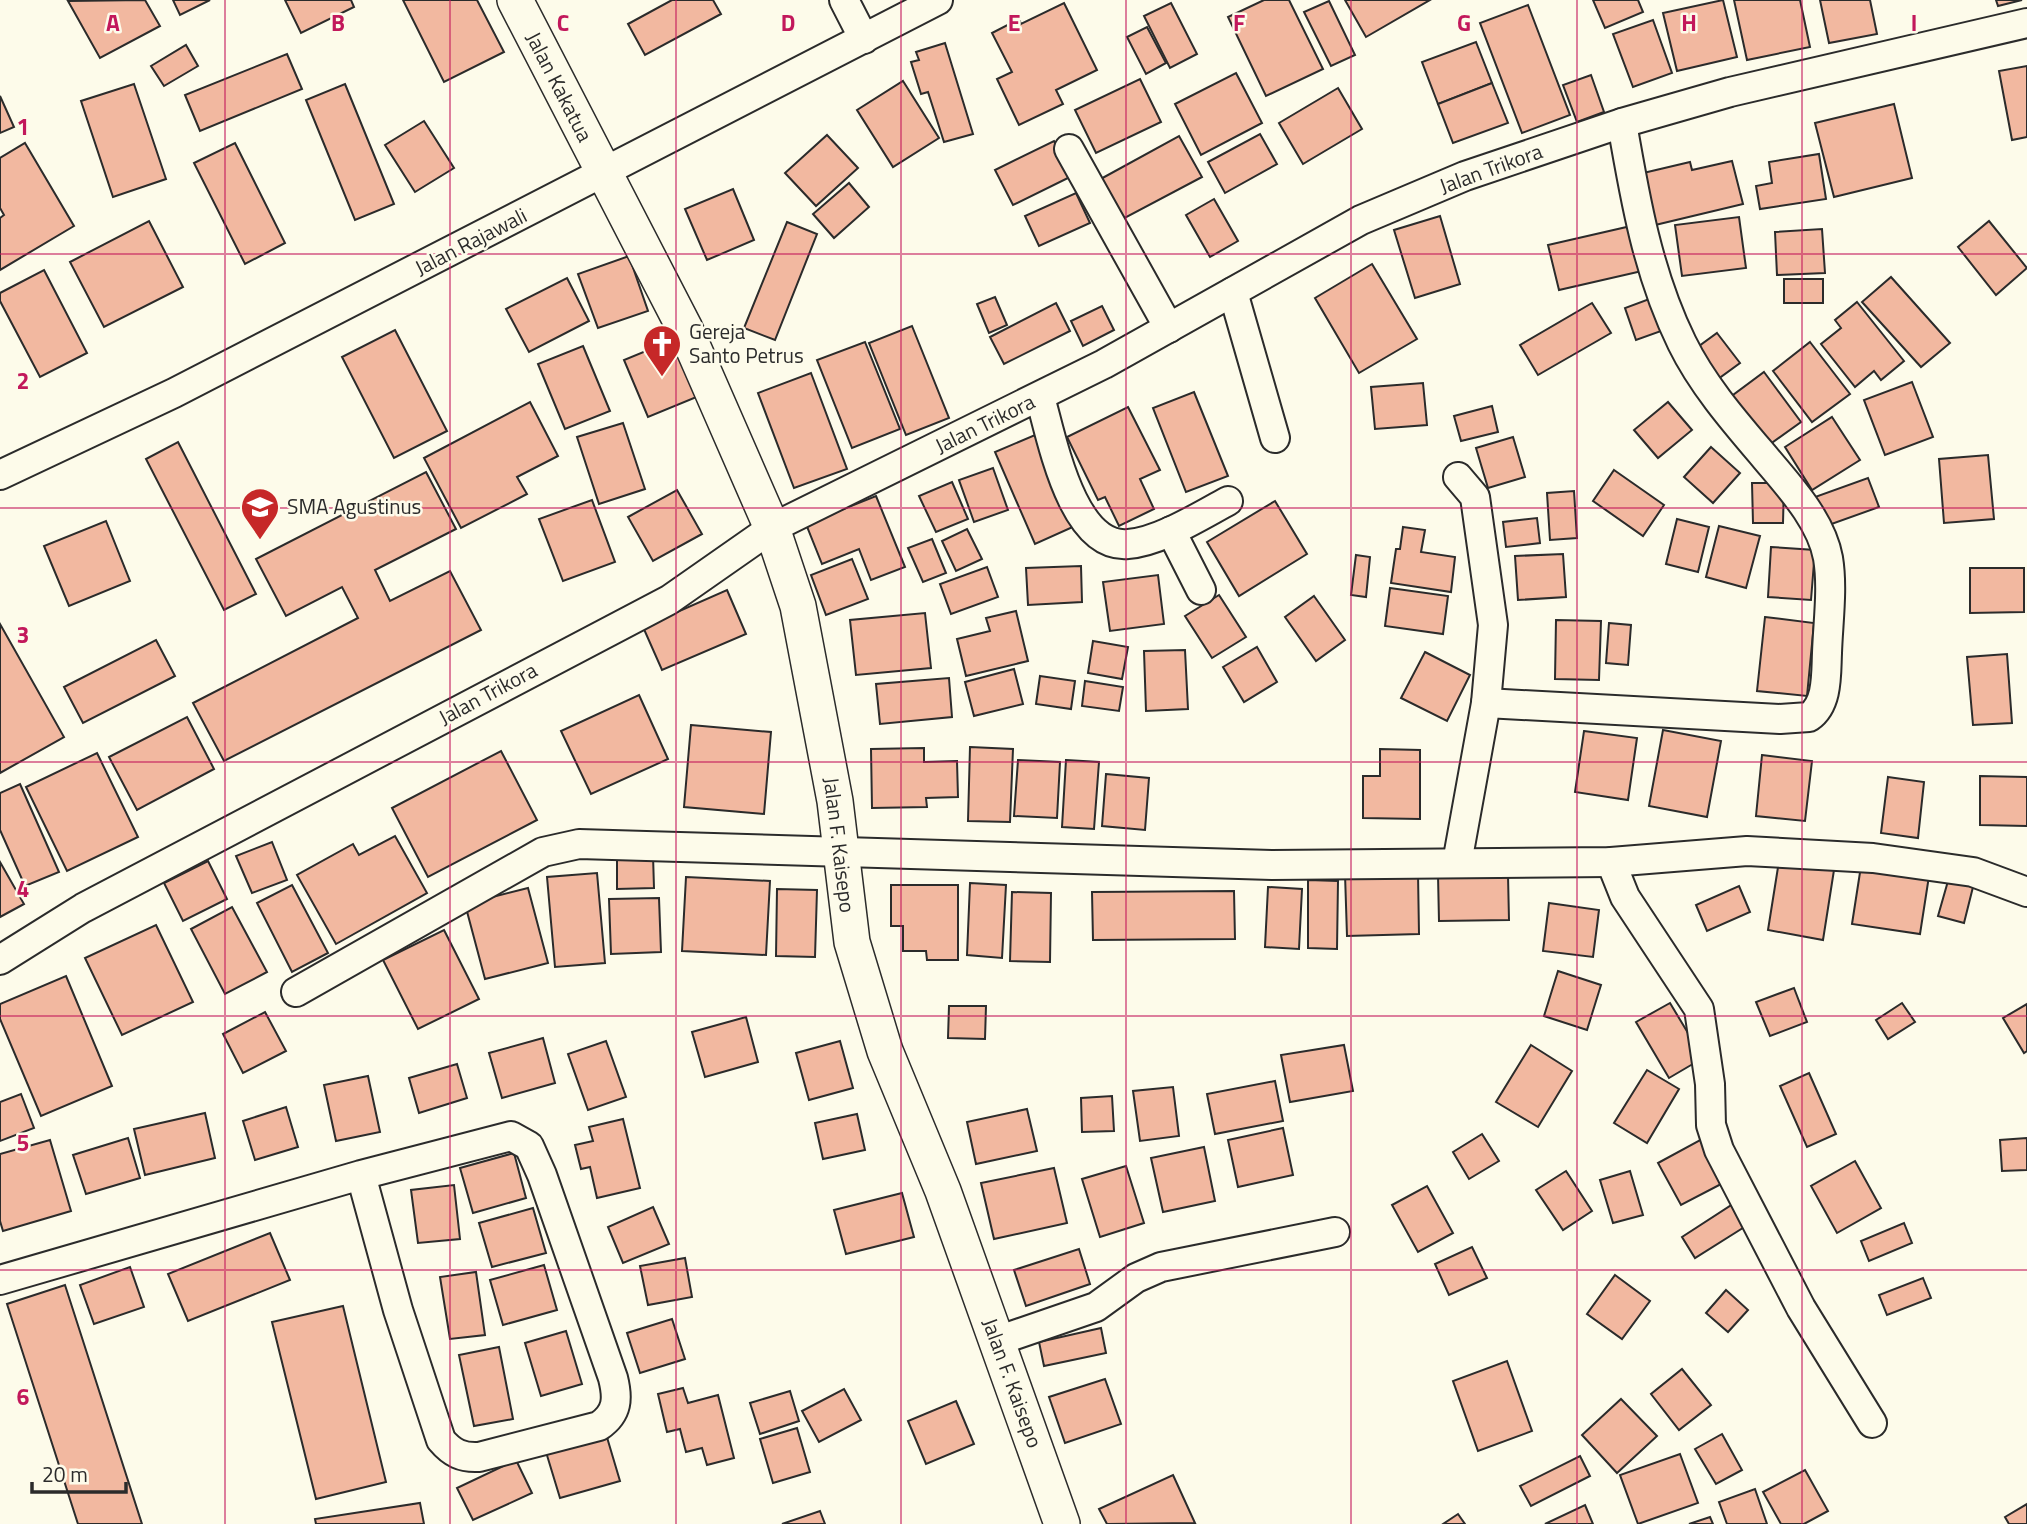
<svg xmlns="http://www.w3.org/2000/svg" width="2027" height="1524" font-family="'Titillium Web',sans-serif">
<rect width="100%" height="100%" fill="#fdfbea"/>
<!-- building -->
<g fill="#f2b8a0" stroke="#2b2b2b" stroke-width="2">
<polygon points="145,0 160,26 100,58 68,1"/>
<polygon points="173,0 210,0 180,15"/>
<polygon points="285,0 351,0 354,7 301,33"/>
<polygon points="403,0 477,0 504,52 444,82"/>
<polygon points="672,0 713,0 721,14 645,55 628,24"/>
<polygon points="1264,0 1289,0 1323,69 1266,96 1228,17"/>
<polygon points="1345,0 1430,0 1366,37"/>
<polygon points="1593,0 1638,0 1643,12 1605,28"/>
<polygon points="1723,0 1737,57 1677,71 1663,13"/>
<polygon points="1734,0 1800,0 1810,47 1747,60"/>
<polygon points="1820,0 1870,0 1877,34 1829,43"/>
<polygon points="1996,0 2022,0 1998,6"/>
<polygon points="1329,1 1355,55 1331,66 1304,12"/>
<polygon points="1064,3 1097,70 1056,90 1063,104 1019,125 997,79 1012,72 992,33 1019,19 1021,24"/>
<polygon points="1171,3 1197,54 1170,68 1144,16"/>
<polygon points="1528,5 1570,115 1522,133 1480,23"/>
<polygon points="1653,20 1672,73 1633,87 1613,34"/>
<polygon points="1147,27 1166,63 1146,74 1127,37"/>
<polygon points="1476,42 1492,83 1438,104 1422,62"/>
<polygon points="945,43 973,134 944,142 928,92 921,94 911,62 919,60 916,52"/>
<polygon points="186,45 198,66 164,86 151,66"/>
<polygon points="287,54 302,89 200,131 185,95"/>
<polygon points="2027,66 2027,137 2012,140 1999,71"/>
<polygon points="1236,73 1262,123 1201,155 1175,104"/>
<polygon points="1591,75 1604,112 1577,122 1563,85"/>
<polygon points="1140,79 1161,122 1096,153 1075,110"/>
<polygon points="903,81 939,138 893,167 857,110"/>
<polygon points="1492,83 1508,123 1453,143 1438,104"/>
<polygon points="134,84 166,179 113,197 81,101"/>
<polygon points="345,84 394,204 355,220 306,100"/>
<polygon points="1338,88 1362,129 1303,164 1279,123"/>
<polygon points="0,96 14,127 0,133"/>
<polygon points="1894,104 1912,178 1834,197 1815,123"/>
<polygon points="424,121 454,168 415,192 385,145"/>
<polygon points="1260,134 1277,164 1225,193 1208,162"/>
<polygon points="827,135 858,168 816,206 785,173"/>
<polygon points="1179,136 1202,177 1119,221 1097,181"/>
<polygon points="1054,141 1072,176 1013,205 995,170"/>
<polygon points="25,143 74,226 0,270 0,218 4,215 0,208 0,158"/>
<polygon points="235,143 285,243 245,264 194,163"/>
<polygon points="1819,154 1826,199 1760,209 1756,186 1772,183 1769,162"/>
<polygon points="1732,161 1743,204 1651,226 1639,174 1690,162 1692,170"/>
<polygon points="849,183 869,207 834,238 813,214"/>
<polygon points="733,189 754,240 707,260 685,209"/>
<polygon points="1076,193 1090,223 1039,246 1025,216"/>
<polygon points="1214,199 1238,241 1210,257 1186,215"/>
<polygon points="1440,216 1460,284 1415,298 1394,230"/>
<polygon points="1739,217 1746,268 1682,276 1675,225"/>
<polygon points="149,221 183,287 104,327 70,262"/>
<polygon points="1989,221 2027,268 1996,295 1958,247"/>
<polygon points="787,222 817,234 775,340 744,328"/>
<polygon points="1631,226 1642,271 1559,290 1548,245"/>
<polygon points="1822,229 1825,273 1777,275 1775,232"/>
<polygon points="629,256 648,311 598,328 578,274"/>
<polygon points="1372,264 1417,339 1359,373 1315,298"/>
<polygon points="44,270 87,353 40,377 0,301 0,293"/>
<polygon points="1891,277 1950,343 1921,367 1862,302"/>
<polygon points="567,278 589,321 529,352 506,309"/>
<rect x="1784" y="279" width="39" height="24"/>
<polygon points="995,297 1007,325 989,333 977,304"/>
<polygon points="1652,298 1664,330 1636,340 1625,308"/>
<polygon points="1857,302 1904,361 1881,380 1874,371 1855,387 1821,344 1841,328 1835,320"/>
<polygon points="1056,303 1070,331 1004,364 990,337"/>
<polygon points="1592,303 1611,333 1538,375 1520,345"/>
<polygon points="1102,306 1114,330 1083,346 1071,321"/>
<polygon points="912,326 949,418 906,435 869,343"/>
<polygon points="395,330 447,431 394,458 342,357"/>
<polygon points="1717,333 1740,363 1718,379 1695,349"/>
<polygon points="675,339 699,396 648,417 624,360"/>
<polygon points="865,342 900,429 852,448 817,360"/>
<polygon points="1810,342 1850,394 1812,422 1773,371"/>
<polygon points="583,346 610,411 565,429 538,364"/>
<polygon points="1764,372 1801,422 1766,447 1729,398"/>
<polygon points="811,373 847,469 794,488 758,393"/>
<polygon points="1912,382 1933,437 1885,455 1864,400"/>
<polygon points="1423,383 1427,425 1375,429 1371,387"/>
<polygon points="1194,392 1228,476 1186,492 1153,408"/>
<polygon points="530,402 558,456 517,477 527,494 461,528 424,458"/>
<polygon points="1668,402 1692,430 1658,458 1634,430"/>
<polygon points="1492,406 1498,432 1461,441 1454,416"/>
<polygon points="1128,407 1160,470 1140,479 1154,509 1119,526 1105,497 1098,500 1067,437"/>
<polygon points="1832,417 1860,460 1812,490 1785,447"/>
<polygon points="623,423 645,489 599,504 577,437"/>
<polygon points="1035,435 1075,526 1035,544 995,452"/>
<polygon points="1513,437 1525,477 1488,488 1476,448"/>
<polygon points="178,442 256,594 224,610 146,459"/>
<polygon points="1711,447 1740,473 1713,503 1684,477"/>
<polygon points="1988,455 1994,519 1944,523 1939,459"/>
<polygon points="993,468 1008,510 974,522 959,480"/>
<polygon points="1614,470 1664,505 1643,536 1593,501"/>
<polygon points="426,472 456,529 375,570 390,601 450,571 481,630 224,761 193,703 358,618 342,587 286,616 256,559"/>
<polygon points="1868,478 1879,507 1826,526 1815,497"/>
<polygon points="952,482 968,519 936,532 919,496"/>
<polygon points="1752,483 1784,483 1783,523 1753,523"/>
<polygon points="677,490 702,534 653,561 628,517"/>
<polygon points="1574,491 1577,538 1550,540 1547,493"/>
<polygon points="876,496 905,567 871,580 859,549 822,564 806,524"/>
<polygon points="592,500 615,562 563,581 539,519"/>
<polygon points="1275,501 1307,554 1239,596 1207,542"/>
<polygon points="1537,518 1540,543 1506,547 1503,522"/>
<polygon points="1677,519 1709,527 1698,572 1666,564"/>
<polygon points="106,521 130,581 69,606 44,546"/>
<polygon points="1719,526 1760,536 1746,588 1706,577"/>
<polygon points="1403,527 1425,530 1421,552 1455,557 1451,592 1391,583 1396,549 1400,549"/>
<polygon points="967,529 982,559 956,571 942,541"/>
<polygon points="932,539 946,573 923,582 908,548"/>
<polygon points="1771,547 1815,550 1811,600 1768,597"/>
<polygon points="1563,554 1566,597 1518,600 1515,556"/>
<polygon points="1356,555 1370,557 1366,597 1351,595"/>
<polygon points="852,559 868,599 826,615 811,575"/>
<polygon points="1081,566 1082,602 1028,605 1026,568"/>
<polygon points="987,567 998,597 951,614 940,584"/>
<polygon points="1970,568 2024,568 2024,612 1970,613"/>
<polygon points="1158,575 1164,624 1110,631 1103,582"/>
<polygon points="1390,588 1448,596 1443,634 1385,626"/>
<polygon points="727,590 746,634 662,670 643,627"/>
<polygon points="1219,595 1246,637 1212,658 1185,616"/>
<polygon points="1314,596 1345,640 1316,661 1285,617"/>
<polygon points="1016,611 1028,661 966,676 957,639 990,631 986,618"/>
<polygon points="925,613 931,668 856,675 850,620"/>
<polygon points="1765,617 1814,623 1807,696 1757,691"/>
<polygon points="1556,620 1601,621 1599,680 1555,679"/>
<polygon points="1609,623 1631,625 1628,665 1606,663"/>
<polygon points="0,624 64,737 0,773"/>
<polygon points="156,640 175,676 83,723 64,687"/>
<polygon points="1093,641 1128,647 1122,679 1088,673"/>
<polygon points="1257,647 1277,682 1244,702 1223,667"/>
<polygon points="1185,650 1188,709 1146,711 1144,651"/>
<polygon points="1425,652 1470,675 1447,721 1401,698"/>
<polygon points="2007,654 2012,723 1973,725 1967,657"/>
<polygon points="1014,669 1023,704 974,716 965,682"/>
<polygon points="1040,676 1075,681 1071,709 1036,704"/>
<polygon points="949,678 952,717 880,724 876,684"/>
<polygon points="1085,681 1123,687 1119,711 1082,706"/>
<polygon points="639,695 668,759 591,794 561,731"/>
<polygon points="187,717 214,769 137,810 109,757"/>
<polygon points="691,725 771,732 764,814 684,807"/>
<polygon points="1663,730 1721,741 1707,817 1649,806"/>
<polygon points="1584,731 1637,738 1628,800 1575,792"/>
<polygon points="970,747 1013,749 1010,822 968,821"/>
<polygon points="924,748 924,762 957,761 958,797 926,798 927,807 872,808 871,749"/>
<polygon points="1380,749 1420,750 1420,819 1363,818 1363,776 1380,776"/>
<polygon points="501,751 537,820 428,877 392,808"/>
<polygon points="97,753 138,837 67,871 26,787"/>
<polygon points="1762,755 1812,761 1805,821 1756,816"/>
<polygon points="1018,760 1060,762 1057,818 1014,816"/>
<polygon points="1066,760 1099,762 1094,829 1062,827"/>
<polygon points="1106,774 1149,778 1145,830 1102,826"/>
<polygon points="1980,776 2027,777 2027,826 1980,825"/>
<polygon points="1888,777 1924,782 1918,838 1881,833"/>
<polygon points="20,784 59,872 25,886 0,830 0,793"/>
<polygon points="395,836 427,893 336,944 297,875 353,844 359,855"/>
<polygon points="272,842 287,880 252,893 236,856"/>
<polygon points="617,855 653,855 654,888 617,889"/>
<polygon points="208,861 227,899 183,921 164,883"/>
<polygon points="1779,861 1834,870 1823,940 1768,930"/>
<polygon points="0,862 24,904 0,917"/>
<polygon points="1861,866 1929,876 1920,934 1852,924"/>
<polygon points="597,873 605,963 555,967 547,877"/>
<polygon points="1418,873 1419,934 1347,936 1345,874"/>
<polygon points="1438,875 1508,875 1509,920 1439,921"/>
<polygon points="686,877 770,881 766,955 682,951"/>
<polygon points="1308,880 1338,881 1337,949 1308,948"/>
<polygon points="1948,881 1973,887 1964,923 1938,916"/>
<polygon points="970,883 1006,885 1002,958 967,955"/>
<polygon points="292,885 328,953 292,972 257,903"/>
<polygon points="891,885 958,885 958,960 927,960 926,951 903,951 903,926 891,926"/>
<polygon points="1739,886 1750,912 1707,931 1696,905"/>
<polygon points="1268,887 1302,889 1299,949 1265,947"/>
<polygon points="528,888 548,963 485,979 465,904"/>
<polygon points="777,889 817,890 815,957 776,956"/>
<polygon points="1234,891 1235,939 1093,940 1092,892"/>
<polygon points="1012,892 1051,893 1050,962 1010,961"/>
<polygon points="659,898 661,952 611,954 609,899"/>
<polygon points="1549,903 1599,910 1593,957 1543,951"/>
<polygon points="232,907 267,972 225,994 191,929"/>
<polygon points="156,925 193,1002 122,1035 85,958"/>
<polygon points="444,930 479,999 418,1029 383,960"/>
<polygon points="1558,971 1601,985 1587,1030 1544,1016"/>
<polygon points="66,976 112,1086 41,1116 0,1019 0,1004"/>
<polygon points="1794,988 1807,1022 1770,1036 1756,1002"/>
<polygon points="1670,1003 1703,1058 1669,1078 1636,1022"/>
<polygon points="1902,1003 1915,1022 1888,1039 1876,1020"/>
<polygon points="2027,1004 2027,1051 2024,1053 2003,1018"/>
<polygon points="949,1006 986,1006 985,1039 948,1038"/>
<polygon points="265,1012 286,1051 243,1073 223,1034"/>
<polygon points="746,1017 758,1062 705,1077 692,1032"/>
<polygon points="543,1038 555,1083 502,1098 489,1053"/>
<polygon points="606,1041 626,1097 588,1110 568,1054"/>
<polygon points="840,1041 853,1088 809,1100 796,1053"/>
<polygon points="1344,1045 1353,1091 1290,1102 1281,1055"/>
<polygon points="1531,1045 1572,1071 1538,1127 1496,1102"/>
<polygon points="457,1064 467,1098 419,1113 409,1078"/>
<polygon points="1647,1070 1679,1089 1647,1143 1614,1123"/>
<polygon points="1809,1073 1836,1134 1807,1147 1780,1086"/>
<polygon points="368,1076 380,1132 336,1141 324,1085"/>
<polygon points="1275,1081 1283,1121 1215,1134 1207,1094"/>
<polygon points="1173,1087 1179,1136 1140,1141 1133,1091"/>
<polygon points="21,1094 34,1128 0,1141 0,1102"/>
<polygon points="1112,1096 1114,1131 1082,1132 1081,1098"/>
<polygon points="286,1107 298,1147 255,1160 243,1121"/>
<polygon points="1027,1109 1037,1151 976,1164 967,1122"/>
<polygon points="205,1113 215,1158 145,1175 134,1129"/>
<polygon points="857,1114 865,1150 823,1159 815,1123"/>
<polygon points="623,1119 640,1188 597,1198 590,1167 581,1169 575,1145 593,1141 589,1127"/>
<polygon points="1283,1128 1293,1175 1238,1187 1228,1140"/>
<polygon points="1482,1134 1499,1161 1469,1179 1453,1152"/>
<polygon points="128,1138 140,1178 86,1194 73,1155"/>
<polygon points="2027,1138 2027,1170 2002,1171 2000,1140"/>
<polygon points="1702,1139 1725,1182 1681,1205 1658,1163"/>
<polygon points="50,1140 71,1211 3,1231 0,1221 0,1154"/>
<polygon points="1204,1147 1215,1201 1163,1212 1151,1158"/>
<polygon points="514,1153 526,1198 473,1213 460,1168"/>
<polygon points="1855,1161 1881,1208 1837,1233 1811,1186"/>
<polygon points="1126,1166 1144,1223 1100,1237 1082,1179"/>
<polygon points="1054,1168 1067,1223 994,1239 981,1183"/>
<polygon points="1566,1171 1592,1211 1563,1230 1536,1190"/>
<polygon points="1630,1171 1643,1215 1613,1223 1600,1180"/>
<polygon points="454,1185 460,1239 418,1243 411,1190"/>
<polygon points="1427,1186 1453,1233 1418,1252 1392,1205"/>
<polygon points="902,1193 914,1237 846,1254 834,1210"/>
<polygon points="1733,1204 1746,1226 1695,1258 1682,1237"/>
<polygon points="653,1207 669,1244 623,1263 608,1227"/>
<polygon points="533,1208 546,1253 492,1267 479,1223"/>
<polygon points="1904,1223 1912,1243 1869,1261 1861,1241"/>
<polygon points="270,1233 290,1280 188,1321 168,1274"/>
<polygon points="1472,1247 1487,1278 1449,1295 1435,1264"/>
<polygon points="1079,1249 1090,1284 1026,1306 1014,1270"/>
<polygon points="685,1258 692,1297 648,1305 640,1266"/>
<polygon points="544,1265 557,1310 503,1325 490,1280"/>
<polygon points="130,1267 144,1307 94,1324 80,1285"/>
<polygon points="476,1272 485,1335 450,1339 440,1277"/>
<polygon points="1615,1275 1650,1301 1622,1339 1587,1314"/>
<polygon points="1923,1278 1931,1298 1887,1315 1879,1295"/>
<polygon points="65,1285 142,1524 78,1524 7,1304"/>
<polygon points="1726,1290 1748,1310 1728,1332 1706,1313"/>
<polygon points="343,1306 386,1482 316,1499 272,1322"/>
<polygon points="672,1319 685,1359 640,1373 627,1333"/>
<polygon points="1101,1328 1106,1353 1044,1366 1039,1342"/>
<polygon points="566,1331 582,1384 541,1396 525,1343"/>
<polygon points="499,1347 513,1419 474,1426 459,1355"/>
<polygon points="1507,1361 1532,1431 1478,1451 1453,1381"/>
<polygon points="1682,1369 1711,1405 1679,1430 1651,1394"/>
<polygon points="1105,1379 1121,1424 1065,1443 1049,1397"/>
<polygon points="683,1388 688,1403 718,1395 734,1458 707,1465 702,1448 686,1452 680,1429 667,1432 658,1394"/>
<polygon points="844,1389 861,1420 819,1442 802,1411"/>
<polygon points="790,1391 799,1421 760,1434 750,1403"/>
<polygon points="1621,1399 1657,1436 1617,1473 1582,1435"/>
<polygon points="956,1401 974,1444 926,1464 908,1421"/>
<polygon points="797,1428 810,1472 773,1483 760,1439"/>
<polygon points="606,1434 620,1481 560,1498 546,1452"/>
<polygon points="1722,1434 1742,1470 1716,1484 1695,1449"/>
<polygon points="1680,1454 1698,1503 1638,1524 1620,1475"/>
<polygon points="1580,1456 1590,1476 1531,1506 1520,1486"/>
<polygon points="516,1460 532,1493 473,1520 457,1488"/>
<polygon points="1805,1470 1828,1511 1804,1524 1781,1524 1763,1492"/>
<polygon points="1173,1475 1195,1523 1107,1524 1099,1509"/>
<polygon points="1755,1489 1767,1524 1727,1524 1719,1502"/>
<polygon points="420,1503 424,1524 316,1524 315,1519"/>
<polygon points="2027,1504 2027,1524 2009,1524 2005,1517"/>
<polygon points="1585,1505 1593,1524 1545,1524"/>
<polygon points="820,1511 825,1524 782,1524"/>
<polygon points="1458,1514 1465,1524 1443,1524"/>
<polygon points="1710,1517 1713,1524 1689,1524"/>
</g>
<g fill="none" stroke-linecap="round" stroke-linejoin="round">
<defs>
<g id="minor">
<polyline points="844,0 864,39"/>
<polyline points="1069,149 1169,328"/>
<polyline points="1233,292 1275,438"/>
<path d="M1040,397C1052,439 1072,549 1128,544C1159,542 1200,516 1228,501"/>
<polyline points="0,475 174,393 938,0"/>
<polyline points="1171,531 1201,590"/>
<path d="M1486,703L1780,719L1809,717C1828,704 1826,674 1827,653C1828,622 1833,588 1828,558C1821,519 1787,484 1763,455C1734,421 1702,384 1682,343C1648,274 1635,199 1622,123"/>
<polyline points="1611,862 1625,897 1699,1009 1710,1084 1711,1125 1719,1150 1801,1308 1872,1423"/>
<polyline points="1457,863 1486,703 1493,625 1475,497 1458,477"/>
<polyline points="0,960 83,908 669,600 772,528 1104,364 1361,220 1465,176 1622,123 1730,92 2027,23"/>
<polyline points="296,992 543,852 579,844 1272,865 1611,862 1747,851 1873,858 1973,872 2027,892"/>
<path d="M0,1280L361,1175L511,1136L529,1146L542,1175L613,1378C618,1398 618,1413 599,1426L479,1457C462,1458 452,1453 441,1440L398,1310L361,1175"/>
<polyline points="997,1341 1096,1307 1136,1278 1161,1267 1335,1232"/>
</g>
<polyline id="tertiary" points="515,0 685,329 772,528 798,606 835,801 852,942 885,1051 943,1191 1062,1524"/>
</defs>
<!-- minor casing -->
<use href="#minor" stroke="#2b2b2b" stroke-width="32"/>
<!-- tertiary casing -->
<use href="#tertiary" stroke="#2b2b2b" stroke-width="38"/>
<!-- minor -->
<use href="#minor" stroke="#fdfbea" stroke-width="28"/>
<!-- tertiary -->
<use href="#tertiary" stroke="#fdfbea" stroke-width="35"/>
</g>
<!-- grid -->
<path fill="none" stroke="#c2185b" stroke-width="2" stroke-opacity="0.55" d="M225,0V1524M450,0V1524M676,0V1524M901,0V1524M1126,0V1524M1351,0V1524M1577,0V1524M1802,0V1524M0,254H2027M0,508H2027M0,762H2027M0,1016H2027M0,1270H2027"/>
<!-- icons -->
<defs>
<symbol id="church-pin" viewBox="-11 -11 22 30"><path d="M0 17L-7.5 6A9.5 9.5 0 1 1 7.5 6Z" fill="#c62828" stroke="#fdfbea"/><path d="M-1.2-6h2.4v3.5h3.3v2.4h-3.3V6h-2.4V-.1h-3.3v-2.4h3.3Z" fill="#fff"/></symbol>
<symbol id="school-pin" viewBox="-11 -11 22 30"><path d="M0 17L-7.5 6A9.5 9.5 0 1 1 7.5 6Z" fill="#c62828" stroke="#fdfbea"/><path d="M0-5L7-2L0 1L-7-2ZM-4 1L0 2.5L4 1V4Q0 6-4 4Z" fill="#fff"/></symbol>
</defs>
<g fill-rule="evenodd">
<use href="#church-pin" x="640" y="322" width="44" height="60"/>
<use href="#school-pin" x="238" y="485" width="44" height="60"/>
</g>
<g text-anchor="middle" stroke-width="5" stroke-linejoin="round" paint-order="stroke">
<!-- street labels -->
<g font-size="21" fill="#2b2b2b" stroke="#fdfbea">
<text transform="translate(559 87) rotate(63)" y="7">Jalan Kakatua</text>
<text transform="translate(1491 169) rotate(-20)" y="7">Jalan Trikora</text>
<text transform="translate(471 242) rotate(-27)" y="7">Jalan Rajawali</text>
<text transform="translate(985 424) rotate(-26)" y="7">Jalan Trikora</text>
<text transform="translate(488 694) rotate(-28)" y="7">Jalan Trikora</text>
<text transform="translate(839 845) rotate(83)" y="7">Jalan F. Kaisepo</text>
<text transform="translate(1012 1383) rotate(70)" y="7">Jalan F. Kaisepo</text>
</g>
<!-- poi labels -->
<g font-size="21" fill="#2b2b2b" stroke="#fdfbea" text-anchor="start">
<text x="689" y="339">Gereja<tspan x="689" dy="24">Santo Petrus</tspan></text>
<text x="287" y="514">SMA Agustinus</text>
</g>
</g>
<g font-size="23" text-anchor="middle" font-weight="bold" fill="#c2185b" stroke="#fdfbea" stroke-width="5" stroke-linejoin="round" paint-order="stroke">
<text x="113" y="31">A</text>
<text x="338" y="31">B</text>
<text x="563" y="31">C</text>
<text x="788" y="31">D</text>
<text x="1014" y="31">E</text>
<text x="1239" y="31">F</text>
<text x="1464" y="31">G</text>
<text x="1689" y="31">H</text>
<text x="1914" y="31">I</text>
<text x="23" y="135">1</text>
<text x="23" y="389">2</text>
<text x="23" y="643">3</text>
<text x="23" y="897">4</text>
<text x="23" y="1151">5</text>
<text x="23" y="1405">6</text>
</g>
<!-- scale -->
<path d="M32 1482v10h94v-10" fill="none" stroke="#2b2b2b" stroke-width="3.5"/>
<text x="42" y="1482" font-size="21" fill="#2b2b2b" stroke="#fdfbea" stroke-width="5" paint-order="stroke">20 m</text>
</svg>
